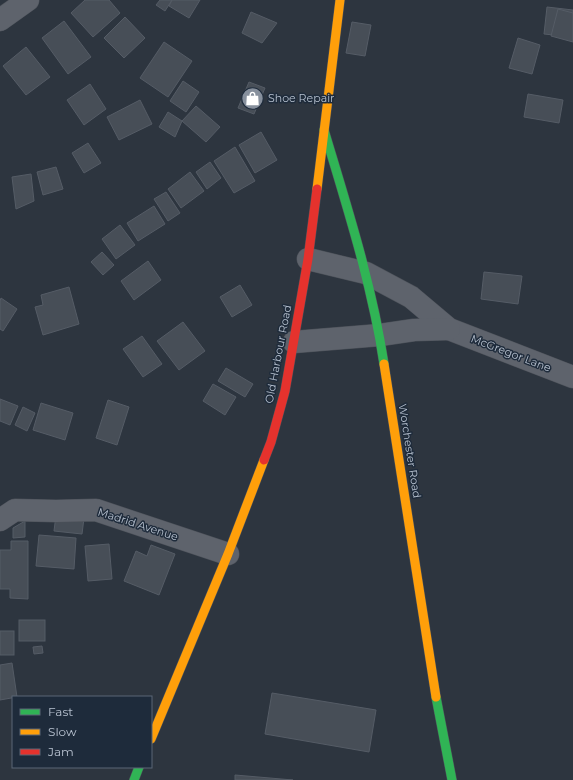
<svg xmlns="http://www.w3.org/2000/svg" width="573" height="780" font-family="Montserrat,sans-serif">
<rect width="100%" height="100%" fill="#2d353f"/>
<!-- building -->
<g fill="#474e57" stroke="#555c66">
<polygon points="85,0 109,0 120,13 93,37 71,13"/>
<polygon points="160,0 172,0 165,11 156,5"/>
<polygon points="172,0 200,0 189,18 169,6"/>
<polygon points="547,7 573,10 573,37 544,34"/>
<polygon points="558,9 573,13 573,42 551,36"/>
<polygon points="251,12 277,23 262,43 242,33"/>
<polygon points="125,17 145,38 124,58 104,38"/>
<polygon points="64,21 91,57 68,74 42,38"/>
<polygon points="352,22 371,25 365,56 346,53"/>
<polygon points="518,38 540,45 532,74 509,68"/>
<polygon points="164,42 192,61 168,97 140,78"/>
<polygon points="26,47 50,77 26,95 3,66"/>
<polygon points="183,81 199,92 186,112 170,101"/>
<polygon points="249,82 265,88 254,114 238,108"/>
<polygon points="90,84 106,109 84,125 67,100"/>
<polygon points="528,94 563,100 559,123 524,117"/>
<polygon points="140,100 152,124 119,140 107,117"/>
<polygon points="196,106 220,127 206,142 182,121"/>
<polygon points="168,112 182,121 175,137 159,127"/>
<polygon points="261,132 277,160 255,173 239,145"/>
<polygon points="88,143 101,163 84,173 72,153"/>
<polygon points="235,147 255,181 234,193 214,161"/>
<polygon points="210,162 221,178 207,189 196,172"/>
<polygon points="56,167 63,189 43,195 37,172"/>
<polygon points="190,172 204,191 181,208 168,189"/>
<polygon points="31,174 34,201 16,209 12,177"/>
<polygon points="166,192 180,213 168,221 154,199"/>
<polygon points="154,206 165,224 138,241 127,223"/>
<polygon points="120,225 135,245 116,259 102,239"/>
<polygon points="102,252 114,265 103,275 91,262"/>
<polygon points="148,261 161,280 134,300 121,281"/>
<polygon points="484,272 522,276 518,304 481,299"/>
<polygon points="240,285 252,305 232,317 220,297"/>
<polygon points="69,287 79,324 43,335 35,307 43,305 41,295"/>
<polygon points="1,298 17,309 3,331 0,329 0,301"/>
<polygon points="183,322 205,351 179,370 157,341"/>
<polygon points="142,336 162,364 143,377 123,349"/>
<polygon points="226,368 253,384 245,397 218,381"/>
<polygon points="213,384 236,397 225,415 203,401"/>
<polygon points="0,399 18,406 10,425 0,421"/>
<polygon points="108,400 129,407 117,445 96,438"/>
<polygon points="41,403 73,413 65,440 33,430"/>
<polygon points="23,407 35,413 27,431 15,425"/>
<polygon points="56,515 84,518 82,534 54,531"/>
<polygon points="25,521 25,537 13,538 13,528"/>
<polygon points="39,535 76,538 74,569 36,566"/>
<polygon points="11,541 28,541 28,599 10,598 10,589 0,589 0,550 11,550"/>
<polygon points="109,544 112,579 88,581 85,546"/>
<polygon points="151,545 175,554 159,595 124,581 136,551 147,556"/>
<rect x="19" y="620" width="26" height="21"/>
<rect x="0" y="631" width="14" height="24"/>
<polygon points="42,646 43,653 34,654 33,647"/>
<polygon points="12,663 17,697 0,700 0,665"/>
<polygon points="272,693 376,710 369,752 265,734"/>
<polygon points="235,775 293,780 235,780"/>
</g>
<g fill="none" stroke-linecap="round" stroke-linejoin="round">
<defs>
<g id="street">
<polyline points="0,20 28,0"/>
<polyline points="308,259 366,273 411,297 449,329 573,377"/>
<polyline points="294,342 380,335 414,330 449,329"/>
<polyline points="0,520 15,510 56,511 96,510 228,554"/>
</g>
<g id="fast">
<path d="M324,130C347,207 372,284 384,364"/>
<polyline points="436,697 452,780"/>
<polyline points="134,780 139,767"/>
</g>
<g id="slow">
<polyline points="317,189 340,0"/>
<polyline points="384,364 436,697"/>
<polyline points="151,739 228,554 264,460"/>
</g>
<polyline id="jam" points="264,460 271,442 285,391 308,259 317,189"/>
</defs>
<!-- street casing -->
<use href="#street" stroke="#4c5159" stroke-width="23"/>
<!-- fast casing -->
<use href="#fast" stroke="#4c5159" stroke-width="10"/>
<!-- slow casing -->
<use href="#slow" stroke="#4c5159" stroke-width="10"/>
<!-- jam casing -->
<use href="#jam" stroke="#4c5159" stroke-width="10"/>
<!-- street -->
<use href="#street" stroke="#5e636c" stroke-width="22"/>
<!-- fast -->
<use href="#fast" stroke="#30b455" stroke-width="9"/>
<!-- slow -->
<use href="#slow" stroke="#ff9f0a" stroke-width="9"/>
<!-- jam -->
<use href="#jam" stroke="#e5322d" stroke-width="9"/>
</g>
<!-- icons -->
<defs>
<symbol id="shop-disc" viewBox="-11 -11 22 22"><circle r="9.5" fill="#87909d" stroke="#1e2b3b"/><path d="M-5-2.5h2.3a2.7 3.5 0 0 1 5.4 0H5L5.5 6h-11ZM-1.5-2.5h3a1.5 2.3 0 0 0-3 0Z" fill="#fff"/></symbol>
</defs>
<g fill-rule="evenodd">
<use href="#shop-disc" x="240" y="86" width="25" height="25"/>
</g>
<g text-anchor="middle" stroke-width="3" stroke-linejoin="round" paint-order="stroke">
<!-- poi labels -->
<g font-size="11" fill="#b7c1cf" stroke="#1e2b3b" text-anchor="start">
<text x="268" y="102">Shoe Repair</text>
</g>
<!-- street labels -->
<g font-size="11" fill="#b7c1cf" stroke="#1e2b3b">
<text transform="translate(511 353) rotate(21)" y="4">McGregor Lane</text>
<text transform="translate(278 354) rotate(-79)" y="4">Old Harbour Road</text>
<text transform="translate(410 451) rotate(81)" y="4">Worchester Road</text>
<text transform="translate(138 524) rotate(18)" y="4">Madrid Avenue</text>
</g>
</g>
<!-- legend -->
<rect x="12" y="696" width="140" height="72" fill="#1e2b3b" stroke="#5b6776"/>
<rect x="20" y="709" width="20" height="6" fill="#30b455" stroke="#5b6776"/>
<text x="48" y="716" font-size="12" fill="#b7c1cf">Fast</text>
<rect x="20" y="729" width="20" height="6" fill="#ff9f0a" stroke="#5b6776"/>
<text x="48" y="736" font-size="12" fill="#b7c1cf">Slow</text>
<rect x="20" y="749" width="20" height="6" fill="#e5322d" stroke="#5b6776"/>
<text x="48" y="756" font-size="12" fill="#b7c1cf">Jam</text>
</svg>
